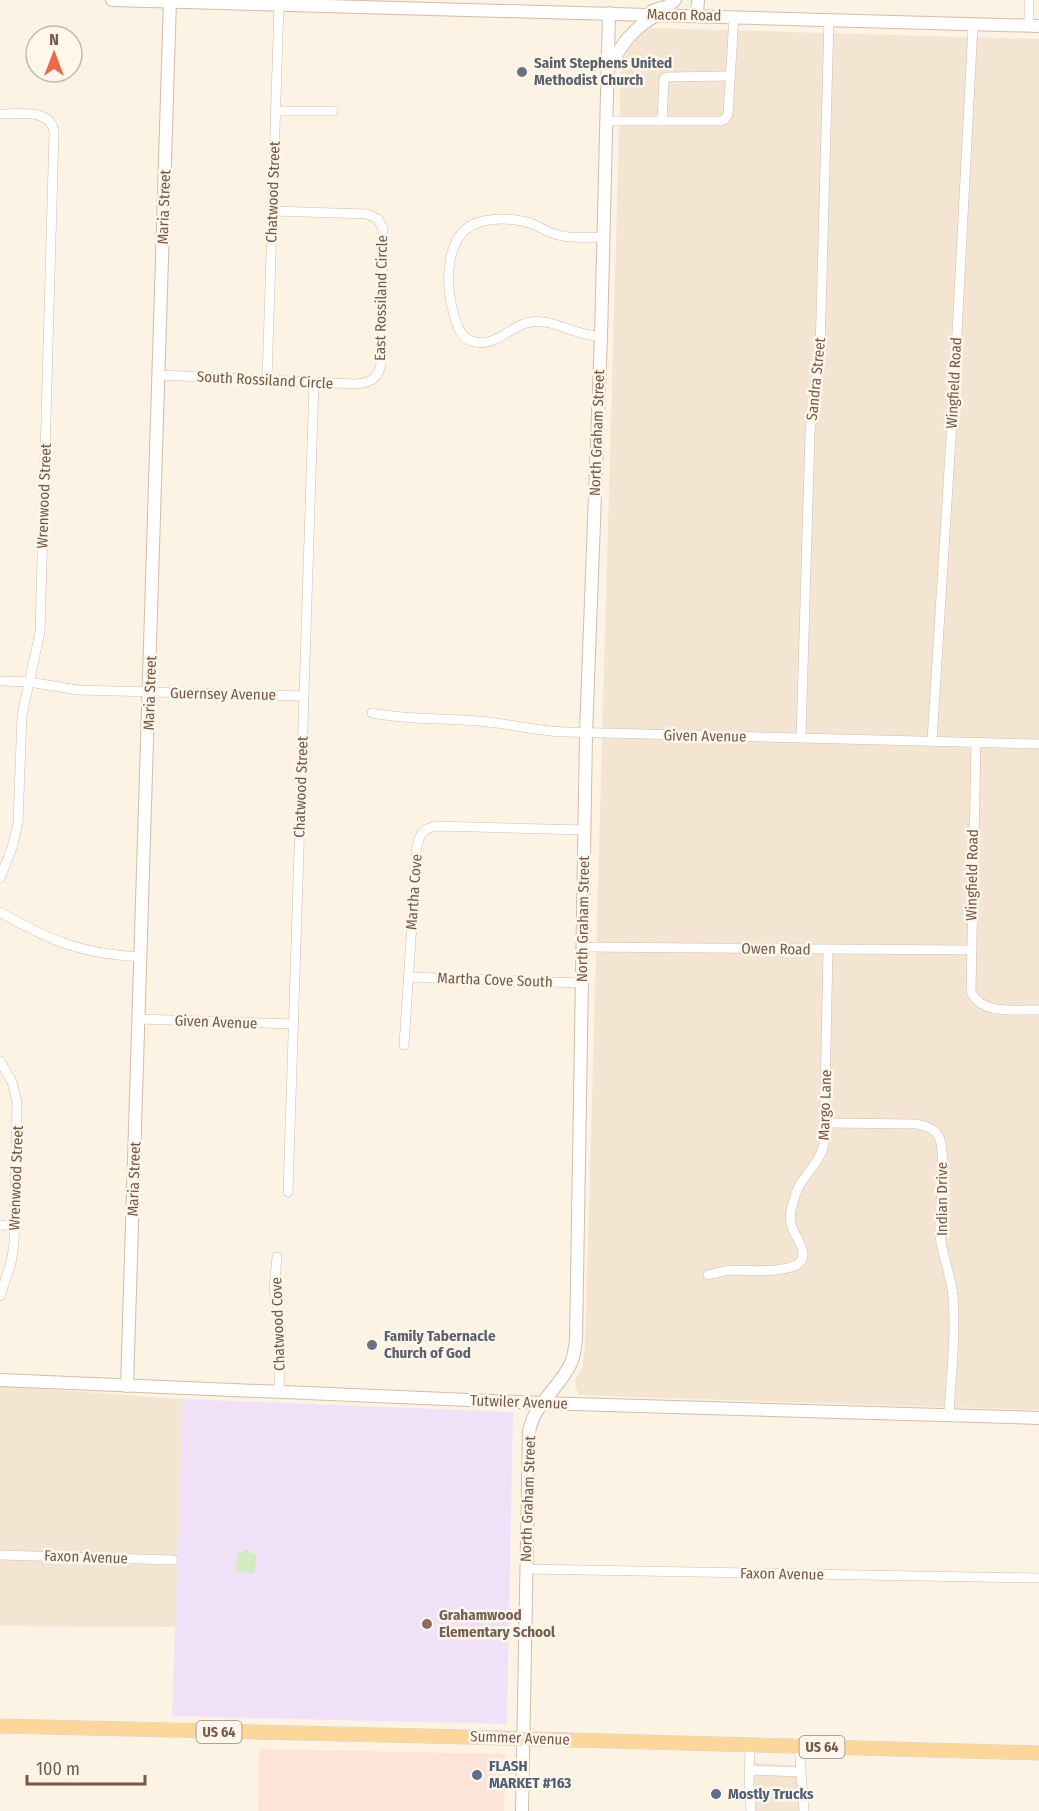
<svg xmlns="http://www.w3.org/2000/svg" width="1039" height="1811" font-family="'Fira Sans Condensed',sans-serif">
<rect width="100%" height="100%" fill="#fdf3e4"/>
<!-- residential -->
<g fill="#f4e5d3">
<polygon points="652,28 1039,39 1039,1410 602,1396 579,1395 575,1386 576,1377 582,1368 585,1348 621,62 638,37"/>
<polygon points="0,1386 183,1399 176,1627 0,1626"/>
<polygon points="745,1762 803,1766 807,1811 746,1811"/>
</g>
<!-- commercial -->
<polygon fill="#fde3d8" points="259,1749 505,1754 504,1811 258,1811"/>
<!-- education -->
<polygon fill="#f0e1f9" points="183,1399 513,1412 507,1724 172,1716"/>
<!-- green -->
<polygon fill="#d3ebc2" points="247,1549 251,1554 257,1554 254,1574 235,1571 238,1553"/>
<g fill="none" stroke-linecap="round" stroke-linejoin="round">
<defs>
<g id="street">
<polyline points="1029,26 1029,0"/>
<polyline points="275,111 333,111"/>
<path d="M0,114C18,114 51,108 54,132L40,632L22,715L18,823L12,848L0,878"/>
<polyline points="606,121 721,121 725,119 728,114 734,16"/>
<polyline points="662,121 664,79 667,77 730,76"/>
<path d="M601,336C577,337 554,318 530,322C509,326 495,349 471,341C459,336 456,322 453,311C445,281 445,229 483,221C499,218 518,219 533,224C541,228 549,233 558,235C572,239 589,237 604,237"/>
<path d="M160,375L355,384C370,383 379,379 381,363L383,241V229L378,219L367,214L272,211"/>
<polyline points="267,380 279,4"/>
<polyline points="0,681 29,682 78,690 304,696"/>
<path d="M372,713C407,720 442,718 478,721C507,723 535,731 565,732L1039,744"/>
<polyline points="801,738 810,432 820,351 829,19"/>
<polyline points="932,741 954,390 973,25"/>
<path d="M976,743L971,992C983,1016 1016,1009 1039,1010"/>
<path d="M0,912C50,941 82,954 141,957"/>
<polyline points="582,947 970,950"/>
<polyline points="408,977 581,983"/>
<polyline points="139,1019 294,1024"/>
<path d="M404,1045L417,847C419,834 424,828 437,826L584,830"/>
<polyline points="0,1061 12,1082 17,1102 14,1244 11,1263 0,1296"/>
<path d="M826,1123L917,1124C925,1126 935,1128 939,1137C947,1154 939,1211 940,1233C941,1254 951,1274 953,1296C956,1335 951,1375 949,1414"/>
<polyline points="288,1192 314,382"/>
<polyline points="0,1225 14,1226"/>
<polyline points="277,1257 274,1288 281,1332 279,1391"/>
<path d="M708,1275C716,1273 723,1271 731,1270C745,1270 804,1276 803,1254C802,1238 787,1231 791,1210C793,1203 795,1195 798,1188C806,1172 820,1163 824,1144L828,950"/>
<polyline points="0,1555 173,1560"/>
<polyline points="526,1569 1039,1578"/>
<polyline points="750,1745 749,1784 751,1811"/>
<polyline points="799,1746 804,1811"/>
<polyline points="749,1770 801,1772"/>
</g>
<g id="secondary">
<polyline points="112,0 1039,26"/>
<polyline points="652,11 668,6 675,0"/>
<polyline points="697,15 698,0"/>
<path d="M609,68C623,42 631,31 656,15"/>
<polyline points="0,1380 541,1403 1039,1418"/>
<polyline points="127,1386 170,0"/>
<path d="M522,1811L529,1432C534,1403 559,1389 571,1363C574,1356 575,1348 576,1340L586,733L601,336L609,13"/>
</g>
<polyline id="primary" points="0,1726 467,1737 1039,1753"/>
</defs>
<!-- street casing -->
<use href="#street" stroke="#d0bdad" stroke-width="10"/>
<!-- secondary casing -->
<use href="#secondary" stroke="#d3bcaa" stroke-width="14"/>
<!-- primary casing -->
<use href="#primary" stroke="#dbd4d0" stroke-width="15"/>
<!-- street -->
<use href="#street" stroke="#fff" stroke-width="9"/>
<!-- secondary -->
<use href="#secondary" stroke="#fff" stroke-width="12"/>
<!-- primary -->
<use href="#primary" stroke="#fcd79c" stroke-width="14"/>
</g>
<!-- markers -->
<g fill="#6b7280" stroke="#fff7eb" stroke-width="2">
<circle cx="522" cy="72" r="6"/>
<circle cx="372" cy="1345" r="6"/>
</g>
<circle fill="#8d6e63" stroke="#fff7eb" stroke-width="2" cx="427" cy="1624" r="6"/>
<g fill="#5c6f8a" stroke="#fff7eb" stroke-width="2">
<circle cx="477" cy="1775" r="6"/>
<circle cx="716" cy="1794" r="6"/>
</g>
<g text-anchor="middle" stroke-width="5" stroke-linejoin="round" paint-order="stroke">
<!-- shield labels -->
<g fill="#fff7eb" stroke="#9f887a" stroke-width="1.5">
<rect x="196.5" y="1721" width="45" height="22" rx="4.5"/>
<rect x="799.5" y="1736" width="45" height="22" rx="4.5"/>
</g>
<g font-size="14" font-weight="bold" fill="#765949">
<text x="219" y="1737">US 64</text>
<text x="822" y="1752">US 64</text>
</g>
<!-- street labels -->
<g font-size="15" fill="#765949" stroke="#fff7eb">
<text transform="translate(684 15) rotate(1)" y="5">Macon Road</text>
<text transform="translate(273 192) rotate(-88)" y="5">Chatwood Street</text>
<text transform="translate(164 207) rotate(-88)" y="5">Maria Street</text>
<text transform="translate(381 298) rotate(-89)" y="5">East Rossiland Circle</text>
<text transform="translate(816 379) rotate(-84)" y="5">Sandra Street</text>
<text transform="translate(265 380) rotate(3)" y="5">South Rossiland Circle</text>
<text transform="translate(954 383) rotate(-87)" y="5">Wingfield Road</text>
<text transform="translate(597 433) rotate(-88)" y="5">North Graham Street</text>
<text transform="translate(44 496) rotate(-88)" y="5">Wrenwood Street</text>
<text transform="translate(150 693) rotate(-88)" y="5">Maria Street</text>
<text transform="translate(223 694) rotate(1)" y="5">Guernsey Avenue</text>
<text transform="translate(705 736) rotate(1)" y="5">Given Avenue</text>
<text transform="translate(301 787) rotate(-88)" y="5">Chatwood Street</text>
<text transform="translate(972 875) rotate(-89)" y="5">Wingfield Road</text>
<text transform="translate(414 892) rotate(-86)" y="5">Martha Cove</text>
<text transform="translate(583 919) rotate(-89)" y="5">North Graham Street</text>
<text transform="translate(776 949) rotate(1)" y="5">Owen Road</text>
<text transform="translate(495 980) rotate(2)" y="5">Martha Cove South</text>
<text transform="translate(216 1022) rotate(2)" y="5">Given Avenue</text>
<text transform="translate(825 1105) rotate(-88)" y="5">Margo Lane</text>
<text transform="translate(16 1178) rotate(-88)" y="5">Wrenwood Street</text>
<text transform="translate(134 1179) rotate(-88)" y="5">Maria Street</text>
<text transform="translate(942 1199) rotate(-90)" y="5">Indian Drive</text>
<text transform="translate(278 1324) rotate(-92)" y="5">Chatwood Cove</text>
<text transform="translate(519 1402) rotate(2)" y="5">Tutwiler Avenue</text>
<text transform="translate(528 1499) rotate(-88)" y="5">North Graham Street</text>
<text transform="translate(86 1557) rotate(2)" y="5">Faxon Avenue</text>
<text transform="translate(782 1574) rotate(1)" y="5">Faxon Avenue</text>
<text transform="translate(520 1738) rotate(2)" y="5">Summer Avenue</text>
</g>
<!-- worship labels -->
<g font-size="15" font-weight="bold" fill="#5b616d" stroke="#fff7eb" text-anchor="start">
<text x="534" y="68">Saint Stephens United<tspan x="534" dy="17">Methodist Church</tspan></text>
<text x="384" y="1341">Family Tabernacle<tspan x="384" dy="17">Church of God</tspan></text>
</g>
<!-- education labels -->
<g font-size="15" font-weight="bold" fill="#785e54" stroke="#fff7eb" text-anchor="start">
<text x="439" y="1620">Grahamwood<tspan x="439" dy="17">Elementary School</tspan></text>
</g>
<!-- service labels -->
<g font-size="15" font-weight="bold" fill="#4e5e75" stroke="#fff7eb" text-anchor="start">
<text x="489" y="1771">FLASH<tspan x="489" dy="17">MARKET #163</tspan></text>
<text x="728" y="1799">Mostly Trucks</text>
</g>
</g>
<!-- north arrow -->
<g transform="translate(54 54)"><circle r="28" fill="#fff7eb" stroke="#c8b8aa" stroke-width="1.5"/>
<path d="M0-4.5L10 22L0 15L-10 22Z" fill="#e86a47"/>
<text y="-9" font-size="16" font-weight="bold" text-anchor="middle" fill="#765949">N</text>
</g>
<!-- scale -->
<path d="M27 1775v9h118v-9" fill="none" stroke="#765949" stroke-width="3"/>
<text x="36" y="1775" font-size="18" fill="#765949" stroke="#fff7eb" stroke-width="4.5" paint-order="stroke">100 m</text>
</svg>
